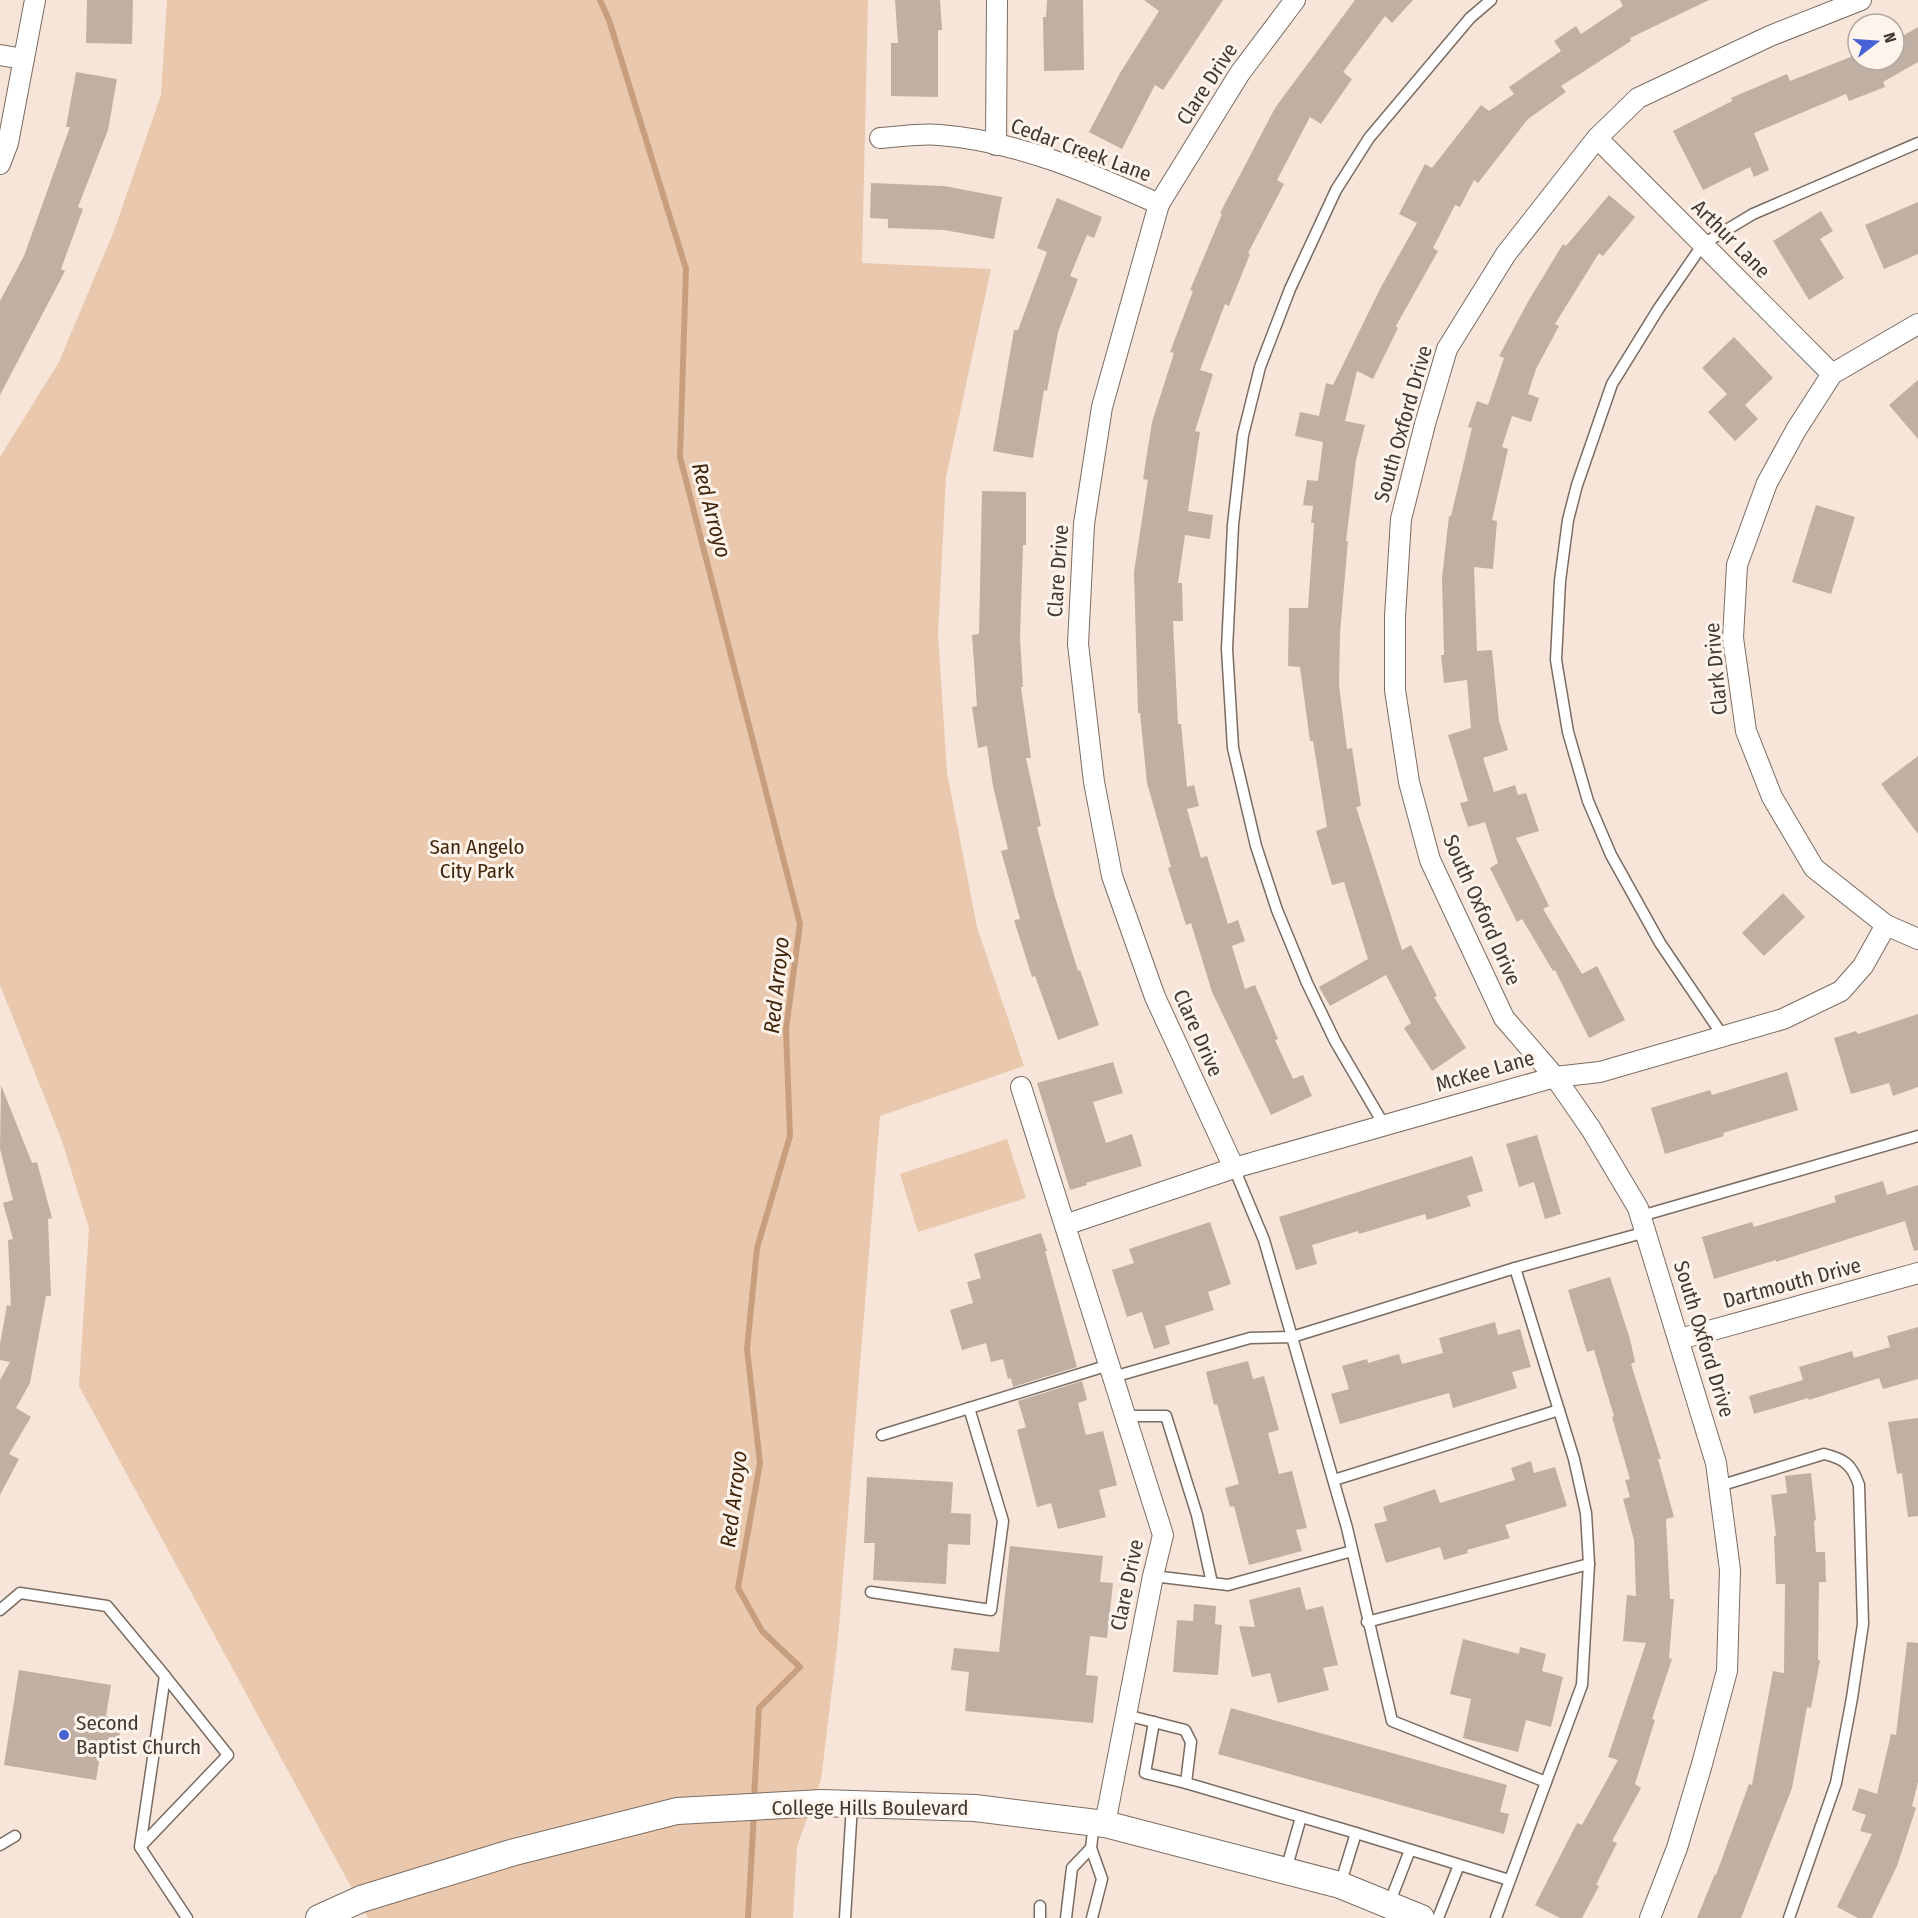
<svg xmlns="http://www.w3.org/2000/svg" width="1918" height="1918" font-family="'Fira Sans Condensed',sans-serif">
<rect width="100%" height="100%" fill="#f6e5d8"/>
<!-- green -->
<g fill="#e9c8ad">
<polygon points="167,0 868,0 862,263 991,269 946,477 938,634 947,773 977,927 1024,1066 880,1116 838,1639 821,1780 797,1846 793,1918 368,1918 79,1386 89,1228 62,1141 0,985 0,457 59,362 114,231 161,95"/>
<polygon points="1007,1139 1026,1198 918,1232 900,1174"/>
</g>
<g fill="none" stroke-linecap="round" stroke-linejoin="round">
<!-- stream -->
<g stroke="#c79f7e" stroke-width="6">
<polyline points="600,0 609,20 686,269 680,457 800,924 786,1029 790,1136 757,1248 747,1349 760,1463 738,1588 762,1631 800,1667 759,1708 754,1799"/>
<polyline points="748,1918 754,1813"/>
</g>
</g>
<!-- building -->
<g fill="#c0b0a4">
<polygon points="87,0 133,0 132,44 86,43"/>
<polygon points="895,0 940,0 942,30 938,30 938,97 891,96 891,43 898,43"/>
<polygon points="1047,0 1083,0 1084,70 1044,71 1043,17 1046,17"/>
<polygon points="1144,0 1223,0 1163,90 1155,85 1122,149 1089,132 1120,73 1159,11"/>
<polygon points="1355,0 1413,0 1392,23 1385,16 1343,72 1352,79 1321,124 1310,117 1277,180 1284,184 1248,253 1250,254 1229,306 1225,304 1200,370 1213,374 1195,431 1200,432 1188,511 1213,515 1210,539 1185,535 1178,583 1182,583 1183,621 1173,621 1178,724 1181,724 1187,787 1194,785 1199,806 1187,809 1201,858 1207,856 1228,924 1238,920 1245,941 1232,946 1245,989 1255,985 1278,1039 1275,1040 1293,1079 1303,1075 1312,1096 1271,1115 1212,992 1191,923 1186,925 1168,868 1171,867 1147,783 1140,713 1138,713 1134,572 1148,480 1143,479 1152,422 1174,353 1170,352 1193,291 1190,290 1222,214 1220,213 1275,108"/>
<polygon points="1620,0 1709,0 1630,38 1631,41 1561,86 1566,92 1528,119 1478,183 1474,180 1460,207 1455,205 1433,248 1438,251 1396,326 1398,328 1373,379 1357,371 1345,421 1365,425 1356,460 1346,541 1348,541 1340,633 1339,685 1347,749 1352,748 1361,806 1356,807 1402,950 1411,945 1437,996 1434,997 1466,1048 1432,1071 1404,1028 1411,1023 1386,975 1330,1006 1319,987 1368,959 1344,882 1332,885 1316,831 1327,827 1313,741 1310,741 1300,667 1288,666 1289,608 1308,608 1314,523 1311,523 1313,506 1303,505 1307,480 1318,481 1323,442 1295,436 1300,412 1319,416 1326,383 1333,385 1381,287 1417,223 1399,214 1425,164 1432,168 1481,105 1489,111 1514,94 1509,87 1561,51 1554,41 1576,26 1581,34 1623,6"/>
<polygon points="1918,27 1918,62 1883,82 1885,87 1849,101 1846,94 1754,133 1769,170 1754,177 1750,167 1703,190 1673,131 1732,101 1731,98 1787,74 1790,81 1858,54 1858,60 1894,60 1894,41"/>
<polygon points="76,72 117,79 108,130 78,207 83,209 61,269 65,271 0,395 0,301 24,256 70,127 66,127"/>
<polygon points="871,183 944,186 1002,197 994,239 944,230 888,228 888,219 870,218"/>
<polygon points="1609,195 1635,217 1603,256 1599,253 1555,324 1559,326 1536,369 1528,394 1539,398 1531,422 1512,416 1502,447 1508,449 1492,520 1497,521 1493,569 1474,567 1477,651 1492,650 1499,721 1508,750 1483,758 1494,792 1515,785 1518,795 1526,793 1539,831 1516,838 1549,906 1543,909 1582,974 1597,966 1625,1020 1589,1038 1555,970 1553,971 1522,919 1517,922 1490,868 1498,863 1485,822 1468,827 1460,803 1468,801 1448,735 1471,728 1467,680 1444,683 1441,655 1444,655 1442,578 1449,516 1451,516 1472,428 1468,427 1477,401 1488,405 1504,358 1499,356 1529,300 1563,244 1566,246"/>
<polygon points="1057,198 1102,217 1094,238 1087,235 1070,276 1078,279 1058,332 1047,391 1044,390 1033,458 993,451 1014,330 1018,330 1047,252 1037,248"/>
<polygon points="1918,202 1918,254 1884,269 1865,225"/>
<polygon points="1821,211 1833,231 1820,239 1844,278 1809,300 1773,241"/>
<polygon points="1734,337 1773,378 1745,405 1758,419 1735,441 1708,412 1727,394 1702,368"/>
<polygon points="1918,380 1918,439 1889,405"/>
<polygon points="982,491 1026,492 1026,545 1023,545 1020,638 1023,687 1021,687 1031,758 1026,758 1041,826 1037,827 1055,897 1078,971 1080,970 1099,1025 1058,1040 1035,976 1032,977 1014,920 1020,919 1001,851 1008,849 993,786 987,746 978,748 972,707 977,706 972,635 979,634"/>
<polygon points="1816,505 1855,517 1831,594 1792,582"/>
<polygon points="1918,756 1918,834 1881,784"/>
<polygon points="1783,893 1805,917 1764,956 1742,933"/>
<polygon points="1918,1014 1918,1087 1893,1096 1889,1083 1851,1094 1834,1038 1856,1031 1858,1034"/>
<polygon points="1113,1062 1123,1093 1093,1102 1106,1143 1132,1134 1142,1166 1086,1183 1087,1185 1070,1190 1037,1083"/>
<polygon points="1787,1072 1798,1110 1723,1133 1724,1136 1665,1154 1651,1108 1710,1090 1712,1095"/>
<polygon points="1,1085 32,1163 37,1162 52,1218 48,1219 51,1296 46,1296 30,1383 16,1408 31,1417 9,1454 19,1459 0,1495 0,1380 10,1362 0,1360 0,1344 7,1305 11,1306 8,1240 13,1239 3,1203 13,1200 0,1149"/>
<polygon points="1537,1135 1561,1214 1545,1219 1534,1182 1519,1187 1506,1144"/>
<polygon points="1472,1156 1483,1191 1467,1196 1471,1206 1427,1220 1425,1214 1359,1234 1358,1231 1312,1245 1317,1264 1296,1270 1279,1217"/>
<polygon points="1883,1181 1887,1195 1918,1185 1918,1250 1914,1251 1905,1221 1776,1262 1776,1260 1714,1279 1702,1237 1752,1222 1754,1227 1836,1202 1834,1196"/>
<polygon points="1210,1222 1231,1284 1208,1292 1214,1310 1165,1326 1170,1344 1154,1349 1142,1312 1127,1317 1112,1270 1134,1263 1129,1249"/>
<polygon points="1041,1233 1047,1251 1045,1251 1077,1367 1013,1387 1011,1378 1008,1379 1003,1359 991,1362 986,1343 962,1350 950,1310 973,1303 967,1282 981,1278 974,1254"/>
<polygon points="1610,1277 1630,1339 1635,1362 1631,1364 1661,1459 1658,1459 1674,1517 1666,1519 1670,1599 1674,1599 1669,1658 1672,1659 1652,1719 1655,1720 1635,1784 1641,1788 1612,1841 1617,1843 1596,1885 1599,1886 1582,1918 1560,1918 1535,1905 1577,1823 1582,1825 1618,1760 1608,1757 1646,1643 1623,1641 1627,1595 1636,1596 1634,1540 1623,1499 1630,1497 1625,1480 1630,1479 1612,1417 1614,1416 1594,1350 1587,1352 1568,1290"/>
<polygon points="1495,1322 1498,1335 1520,1329 1531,1367 1512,1372 1517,1388 1453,1408 1449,1393 1340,1424 1331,1394 1349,1389 1342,1366 1367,1359 1368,1363 1399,1354 1402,1364 1443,1353 1439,1338"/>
<polygon points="1918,1327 1918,1379 1883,1389 1879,1378 1809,1400 1808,1398 1754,1414 1749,1396 1803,1380 1799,1367 1852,1351 1854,1358 1890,1347 1887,1336"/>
<polygon points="1248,1361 1253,1379 1264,1376 1279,1430 1268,1433 1279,1474 1292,1471 1307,1528 1296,1530 1302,1551 1249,1565 1234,1506 1230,1507 1225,1488 1239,1484 1217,1404 1214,1405 1206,1372"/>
<polygon points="1082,1381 1087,1400 1078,1403 1086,1435 1103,1431 1117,1485 1099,1490 1106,1517 1058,1529 1051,1503 1037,1507 1017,1430 1026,1427 1018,1401"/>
<polygon points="1918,1418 1918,1516 1908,1517 1902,1473 1897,1474 1888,1422"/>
<polygon points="1531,1461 1534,1473 1555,1467 1567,1506 1505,1525 1510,1538 1467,1550 1468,1553 1444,1560 1440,1547 1386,1563 1374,1524 1387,1521 1383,1507 1435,1489 1440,1503 1515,1480 1511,1468"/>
<polygon points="1811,1473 1816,1520 1814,1521 1816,1552 1825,1552 1826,1582 1819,1582 1818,1660 1820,1660 1811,1708 1807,1707 1792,1788 1741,1918 1697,1918 1715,1874 1716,1875 1749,1784 1752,1785 1773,1671 1784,1673 1785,1584 1776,1584 1774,1536 1776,1536 1771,1495 1787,1493 1785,1476"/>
<polygon points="867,1477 953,1482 951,1513 971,1514 970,1545 948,1544 946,1584 873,1580 875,1543 864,1543"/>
<polygon points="1010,1546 1103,1556 1100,1582 1113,1583 1107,1638 1090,1636 1086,1675 1098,1676 1093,1723 965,1711 969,1672 951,1670 954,1648 999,1652"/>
<polygon points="1300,1587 1306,1610 1323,1606 1338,1665 1323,1668 1329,1690 1278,1703 1270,1673 1252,1677 1239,1626 1255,1627 1249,1600"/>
<polygon points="1194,1604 1216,1606 1215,1624 1222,1625 1218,1675 1173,1672 1177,1620 1193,1621"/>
<polygon points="1463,1639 1519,1654 1520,1647 1546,1654 1542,1671 1563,1677 1551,1727 1526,1720 1518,1752 1463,1738 1471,1699 1450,1694"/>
<polygon points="1907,1642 1918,1643 1918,1782 1912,1806 1916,1808 1897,1866 1872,1918 1858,1918 1837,1907 1872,1834 1860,1831 1866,1815 1852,1810 1859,1788 1877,1794 1891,1734 1896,1735"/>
<polygon points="19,1670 111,1685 106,1716 122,1719 117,1753 101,1750 96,1780 4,1765"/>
<polygon points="1231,1708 1507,1785 1500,1812 1509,1814 1504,1834 1218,1754"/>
</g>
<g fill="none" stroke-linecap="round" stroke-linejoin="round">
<defs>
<g id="service">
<polyline points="1723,1036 1660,943 1611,855 1588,801 1568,732 1556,660 1560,581 1568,520 1577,485 1612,384 1659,308 1703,244 1753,214 1918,143"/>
<polyline points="1384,1125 1335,1041 1307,983 1277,910 1256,846 1233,748 1227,649 1233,525 1243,435 1260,367 1290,289 1336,190 1369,138 1470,18 1491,0"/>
<polyline points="1234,1168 1264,1240 1292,1337 1515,1268 1646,1232"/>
<polyline points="1641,1216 1918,1136"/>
<polyline points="1515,1268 1574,1459 1586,1513 1589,1564"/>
<polyline points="1113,1377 1250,1338 1292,1337 1347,1528 1392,1721 1546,1782 1496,1918"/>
<polyline points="1125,1416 1166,1416 1197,1515 1212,1583"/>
<polyline points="882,1435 1109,1365"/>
<polyline points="1334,1480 1559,1410"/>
<path d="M1719,1486L1824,1454C1845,1459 1852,1465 1859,1485L1863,1624L1852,1698L1836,1783L1789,1918"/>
<polyline points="1153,1576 1228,1585 1352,1551"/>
<polyline points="871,1592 991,1610 1003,1521 969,1408"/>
<polyline points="0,1610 20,1593 107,1606 165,1676"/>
<polyline points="1367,1622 1589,1564 1582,1685 1546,1782"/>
<polyline points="1126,1715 1185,1730 1191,1742 1186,1783 1356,1833 1509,1880"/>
<polyline points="1154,1722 1145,1773 1186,1783"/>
<polyline points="0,1845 15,1836"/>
<polyline points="140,1847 228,1755 165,1676 140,1847 187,1918"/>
<polyline points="1286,1870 1301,1817"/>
<polyline points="1340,1885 1356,1833"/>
<polyline points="1389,1904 1410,1850"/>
<polyline points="845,1918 852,1805"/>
<polyline points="1040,1918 1040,1906"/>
<polyline points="1066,1918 1072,1868 1091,1848"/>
<polyline points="1092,1918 1102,1879 1091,1848 1094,1823"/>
<polyline points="1438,1918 1459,1865"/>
</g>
<g id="minor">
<polyline points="0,55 24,59"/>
<path d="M880,138C899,137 920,133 940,135C1017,141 1090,173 1159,204"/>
<polyline points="1597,138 1832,374"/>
<polyline points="996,145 997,0"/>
<polyline points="0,164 8,143 35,0"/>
<polyline points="1918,324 1832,374 1796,430 1767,483 1737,565 1733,638 1746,731 1772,797 1814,868 1886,925 1918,939"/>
<polyline points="1021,1087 1163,1535 1153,1576 1105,1824"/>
<polyline points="1234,1168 1155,997 1112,876 1094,782 1078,644 1084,524 1102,407 1159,204 1240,73 1295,0"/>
<polyline points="1065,1225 1234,1168 1555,1077 1600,1072 1783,1019 1841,991 1863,966 1886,925"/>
<polyline points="1680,1339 1918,1273"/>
<polyline points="1650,1918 1677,1848 1702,1764 1727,1671 1730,1570 1716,1463 1638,1208 1591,1129 1555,1077 1504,1018 1430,860 1409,782 1395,690 1395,616 1401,519 1425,424 1447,349 1506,254 1597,138 1638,98 1770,36 1861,0"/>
</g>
<polyline id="tertiary" points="319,1918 361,1899 511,1853 677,1811 822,1803 975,1808 1105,1824 1340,1885 1421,1918"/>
</defs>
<!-- service casing -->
<use href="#service" stroke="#7b6c61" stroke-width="13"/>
<!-- minor casing -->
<use href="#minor" stroke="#7b6c61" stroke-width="22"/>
<!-- tertiary casing -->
<use href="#tertiary" stroke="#7b6c61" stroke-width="28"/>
<!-- service -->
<use href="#service" stroke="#fff" stroke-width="10"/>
<!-- minor -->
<use href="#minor" stroke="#fff" stroke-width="20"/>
<!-- tertiary -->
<use href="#tertiary" stroke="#fff" stroke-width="26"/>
</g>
<!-- markers -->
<circle fill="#4962d6" stroke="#fef4ec" stroke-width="2" cx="64" cy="1735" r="6"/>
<g text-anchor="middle" stroke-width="6" stroke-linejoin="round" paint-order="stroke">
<!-- street labels -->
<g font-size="21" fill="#403a34" stroke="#fef4ec">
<text transform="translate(1207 84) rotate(-57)" y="7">Clare Drive</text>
<text transform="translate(1081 150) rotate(20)" y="7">Cedar Creek Lane</text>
<text transform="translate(1731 239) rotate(45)" y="7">Arthur Lane</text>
<text transform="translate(1403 424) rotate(-74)" y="7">South Oxford Drive</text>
<text transform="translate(1058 571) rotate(-86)" y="7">Clare Drive</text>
<text transform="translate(1716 669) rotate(-95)" y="7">Clark Drive</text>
<text transform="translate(1482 910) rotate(66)" y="7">South Oxford Drive</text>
<text transform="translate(1198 1033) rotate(66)" y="7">Clare Drive</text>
<text transform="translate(1485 1071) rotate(-16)" y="7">McKee Lane</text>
<text transform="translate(1792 1283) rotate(-15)" y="7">Dartmouth Drive</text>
<text transform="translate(1704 1339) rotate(73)" y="7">South Oxford Drive</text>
<text transform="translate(1127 1585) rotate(-78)" y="7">Clare Drive</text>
<text x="870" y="1815">College Hills Boulevard</text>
</g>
<!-- park labels -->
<g font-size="21" fill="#42260c" stroke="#fef4ec">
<text x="477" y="854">San Angelo<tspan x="477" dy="24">City Park</tspan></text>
</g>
<!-- poi labels -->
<g font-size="21" fill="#403a34" stroke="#fef4ec" text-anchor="start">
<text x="76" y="1730">Second<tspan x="76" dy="24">Baptist Church</tspan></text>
</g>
<!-- water labels -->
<g font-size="22" font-style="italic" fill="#41250a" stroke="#fef4ec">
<text transform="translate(712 510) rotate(75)" y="8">Red Arroyo</text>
<text transform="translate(776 985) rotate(-84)" y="8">Red Arroyo</text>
<text transform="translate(733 1499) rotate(-83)" y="8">Red Arroyo</text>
</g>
</g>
<!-- north arrow -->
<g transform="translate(1876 42) rotate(73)"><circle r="28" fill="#fef4ec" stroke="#b2aaa2" stroke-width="1.5"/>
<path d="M0-4.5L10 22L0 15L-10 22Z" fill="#4962d6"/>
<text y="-9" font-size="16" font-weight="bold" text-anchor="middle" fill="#403a34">N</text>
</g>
</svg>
